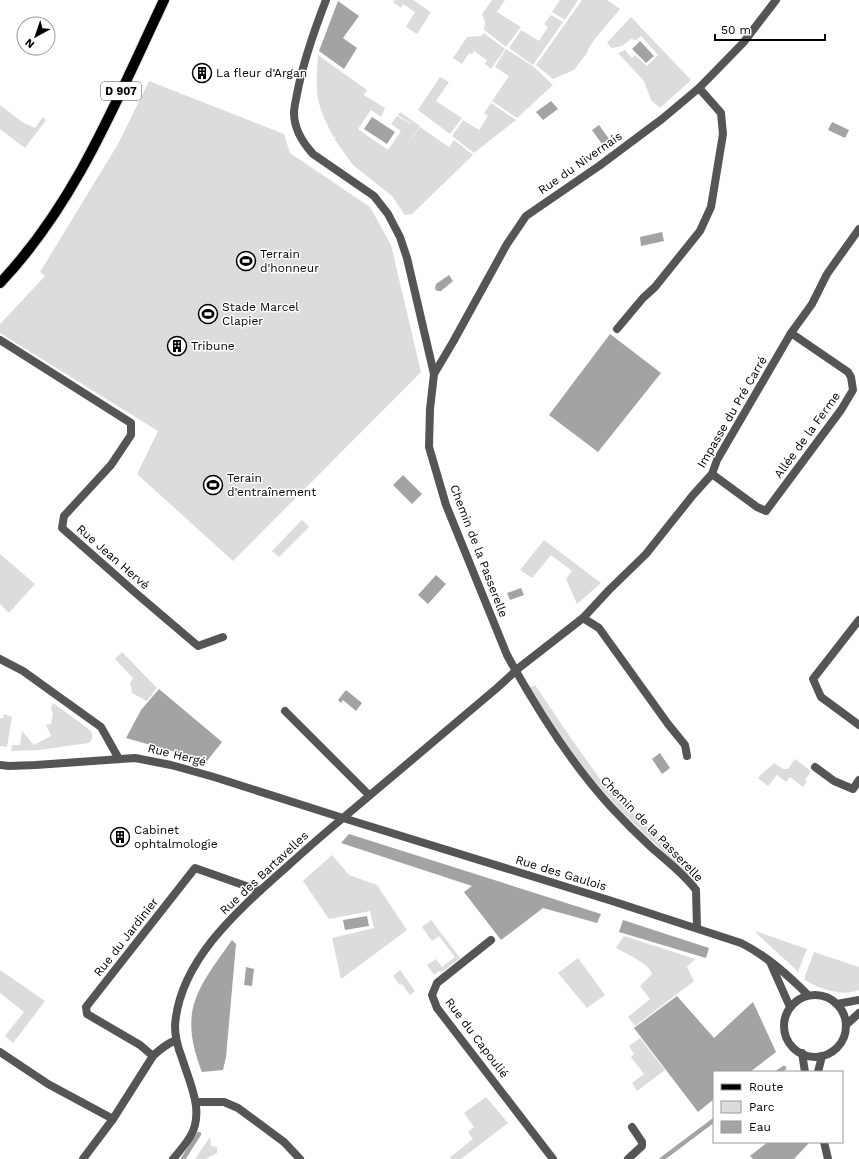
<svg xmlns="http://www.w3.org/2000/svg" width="859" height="1159" font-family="'Work Sans',sans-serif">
<rect width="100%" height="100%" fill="#fff"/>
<!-- green -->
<g fill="#dcdcdc">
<polygon points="395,0 413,0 431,12 417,34 406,27 415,12 403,4 401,8 393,2"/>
<polygon points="492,0 505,0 497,12 521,27 506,47 484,30 485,22 482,14"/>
<polygon points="560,0 578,0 565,20 552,12"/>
<polygon points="582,0 607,0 620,9 594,40 588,49 587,53 574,70 553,79 536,65"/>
<polygon points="551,15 563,22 533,65 509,48 521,30 539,41 548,27 544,24"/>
<polygon points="631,17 691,80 660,108 651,100 644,81 618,53 625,50 632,58 635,55 647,66 658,55 641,36 636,40 631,39 622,46 612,48 607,43"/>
<polygon points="484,33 505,49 491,69 485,64 487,60 474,51 472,54 469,53 462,64 453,58 467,37 481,36"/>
<polygon points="506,49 534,67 553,85 517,118 492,101 509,76 495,67"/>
<path d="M318,55L367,90L364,95L385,108L381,117L371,110L358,129L388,150L401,131L391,124L397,116L413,125L398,115L400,112L420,126L404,149L420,127L449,147L442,157L454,140L473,155L412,214L405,215L392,196L353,165L335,140L336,136L334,138C328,126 322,115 319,103C315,88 317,70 318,55Z"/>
<polygon points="440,77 449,82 436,101 462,118 450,134 418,110"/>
<polygon points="149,81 284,134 290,153 370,207 391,245 421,372 233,561 137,474 158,431 0,333 0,324 45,276 40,272 118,144"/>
<polygon points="491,103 516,120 474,153 452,136 463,120 479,130 488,116 484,113"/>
<polygon points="0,105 22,122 35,128 43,117 46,120 25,148 0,129"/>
<polygon points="302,520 309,527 279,557 272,551"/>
<polygon points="544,540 601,583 577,604 566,579 572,571 551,555 532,578 520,570"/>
<polygon points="0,554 35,584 9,613 0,604"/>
<polygon points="122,652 157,688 147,701 132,693 130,683 133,678 115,659"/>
<path d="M535,685L568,734L600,779L702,882L693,880C660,848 626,818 596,783C571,753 551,720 529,688Z"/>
<path d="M53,703L90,730C93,735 94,738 89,743L39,750L11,751L12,745H20L22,731L34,745L51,736L46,725L51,724L53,713L51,709Z"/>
<polygon points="4,714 12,717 7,747 0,746 0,718 3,718"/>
<path d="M795,759L811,771L805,780L807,782L803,787L790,777L786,782L777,775L768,786L758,778C763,771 769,769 774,763L783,769H788Z"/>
<polygon points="332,855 349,875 377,885 407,930 341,979 332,938 374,928 370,911 329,919 303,881"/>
<polygon points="431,920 460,958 442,972 439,971 434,975 427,965 436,959 442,967 455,957 439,936 432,941 422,927"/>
<path d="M755,931L807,949L798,972C784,957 768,946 755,931Z"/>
<path d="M624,936L695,959L687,967L694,981L635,1026L628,1017L650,999L640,986L652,974C650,964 625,953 616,948Z"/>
<path d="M814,952L859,967V990C842,997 820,989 805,980V976Z"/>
<polygon points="578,958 605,995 587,1008 558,973"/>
<polygon points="0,970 45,1001 13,1043 5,1036 24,1012 0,993"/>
<polygon points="400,970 415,991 410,995 402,984 400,985 393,976"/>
<polygon points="640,1038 665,1070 637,1091 632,1083 644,1074 631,1057 634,1054 629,1046"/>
<polygon points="486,1097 508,1123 461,1159 451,1159 450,1157 473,1139 468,1132 474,1127 464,1113"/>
<polygon points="210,1137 211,1146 217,1147 217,1153 206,1159 195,1159"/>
</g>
<!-- water -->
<g fill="#a3a3a3">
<polygon points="338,1 359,16 343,38 357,48 344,69 319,51"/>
<polygon points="640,41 654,56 646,63 632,49"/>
<polygon points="551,101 558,109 543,120 536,112"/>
<polygon points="372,117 395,132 387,144 364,129"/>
<polygon points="832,122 849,130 845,138 828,130"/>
<polygon points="599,125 609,139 602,144 592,130"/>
<polygon points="662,232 664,241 641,246 640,237"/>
<polygon points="449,275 453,281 441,291 437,291 435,289 436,284"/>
<polygon points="610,334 661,373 598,452 549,415"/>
<polygon points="403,475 422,494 412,504 393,485"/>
<polygon points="436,575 446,584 428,604 418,595"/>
<polygon points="521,588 524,595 510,600 507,593"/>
<polygon points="159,689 222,742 207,761 126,738 141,710"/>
<polygon points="346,690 362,703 356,711 343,700 341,703 338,700"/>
<polygon points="660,753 670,768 662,774 652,759"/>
<polygon points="349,834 601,914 597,923 543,908 501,940 464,892 472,886 341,843"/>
<polygon points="367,916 369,926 345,930 343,920"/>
<polygon points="623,920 709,948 706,958 619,932"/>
<path d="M232,940L236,944L226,1057L223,1070L202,1072C178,1011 197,989 232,940Z"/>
<polygon points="246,967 254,969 252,986 244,985"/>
<polygon points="677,996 714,1038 753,1002 776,1052 750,1072 714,1072 714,1099 698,1112 634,1028"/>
<polygon points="768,1142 808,1142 808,1144 794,1159 753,1159 750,1156"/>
</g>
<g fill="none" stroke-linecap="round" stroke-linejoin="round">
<!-- stream -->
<g stroke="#a3a3a3" stroke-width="4.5">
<polyline points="778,1072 784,1068"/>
<polyline points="183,1159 199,1134"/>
<polyline points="662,1159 714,1120"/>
</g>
<defs>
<path id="primary" d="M0,283C76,203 117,99 164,0"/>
</defs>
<!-- primary casing -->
<use href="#primary" stroke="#dbdbdb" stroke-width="12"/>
<!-- minor -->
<g stroke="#555" stroke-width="8">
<path d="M326,0C314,31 303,62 297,94C296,100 294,107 294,113C294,128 303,143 313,154L374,196L388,214L400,237L407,258L434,374L430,409L429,447L446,505L507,655C536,708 570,762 611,807C624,821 638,835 652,848C667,861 684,874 696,890L697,928"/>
<polyline points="617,329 643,298 655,287 700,231 711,207 723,134 721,113 699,88"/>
<polyline points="0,340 131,423 131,435 111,465 64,516 62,528 138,595 198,646 223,637"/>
<polyline points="434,374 453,342 507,244 526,216 599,166 662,119 699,88 743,43 776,0"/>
<polyline points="712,474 757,507 766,511 841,410 853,390 851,377 848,372 791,333"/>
<polyline points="583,618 599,628 668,724 685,745 687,756"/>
<polyline points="859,620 813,679 821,697 859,725"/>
<polyline points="0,659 23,671 101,727 119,759"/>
<polyline points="285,711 369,795"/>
<polyline points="0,765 9,766 36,765 135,758 171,765 214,777 343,818 497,688 520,667 583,618 609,590 646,554 693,495 712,474 717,460 791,333 812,304 827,274 859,229"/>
<polyline points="815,767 834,781 853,789 859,780"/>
<polyline points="491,940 437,983 432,995 437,1008 553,1159"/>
<polyline points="0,1052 48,1084 113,1119"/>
<polyline points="802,1053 805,1072"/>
<polyline points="153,1056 140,1045 87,1014 86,1007 195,868 260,891"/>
<polyline points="818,1072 822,1056"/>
<polyline points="196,1102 224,1102 238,1108 284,1142 300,1159"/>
<polyline points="824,1142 828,1159"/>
<path d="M83,1159L113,1119L153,1056C160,1049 167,1044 176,1040"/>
<polyline points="628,1159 642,1146 642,1142 632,1127"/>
</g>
<!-- tertiary -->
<g stroke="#555" stroke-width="8">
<polyline points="770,962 790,1007"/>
<circle cx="815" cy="1026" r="31"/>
<polyline points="837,1004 859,1000"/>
<polyline points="846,1025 859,1013"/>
<path d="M173,1159C179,1152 185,1145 190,1137C205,1112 190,1084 182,1058C178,1048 175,1037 175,1026C179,962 236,912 281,872C301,854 322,835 343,818L612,901L741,943C767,956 788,975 808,995"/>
</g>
<!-- primary -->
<use href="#primary" stroke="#000" stroke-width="10"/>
</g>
<!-- icons -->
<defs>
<symbol id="building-ring" viewBox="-11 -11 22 22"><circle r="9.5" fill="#fff" stroke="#000" stroke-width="1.5"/><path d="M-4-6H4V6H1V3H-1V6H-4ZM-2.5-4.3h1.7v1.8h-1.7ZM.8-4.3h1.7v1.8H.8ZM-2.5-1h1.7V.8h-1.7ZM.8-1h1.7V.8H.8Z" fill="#000"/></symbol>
<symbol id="stadium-ring" viewBox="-11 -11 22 22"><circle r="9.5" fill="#fff" stroke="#000" stroke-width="1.5"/><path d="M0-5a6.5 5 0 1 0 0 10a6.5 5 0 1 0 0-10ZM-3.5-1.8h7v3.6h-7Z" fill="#000"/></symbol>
</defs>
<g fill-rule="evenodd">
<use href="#building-ring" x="191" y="62" width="22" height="22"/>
<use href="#stadium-ring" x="235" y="250" width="22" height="22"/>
<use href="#stadium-ring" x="197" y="303" width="22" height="22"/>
<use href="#building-ring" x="166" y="335" width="22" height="22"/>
<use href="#stadium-ring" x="202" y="474" width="22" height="22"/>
<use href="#building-ring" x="109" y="826" width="22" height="22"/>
</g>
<g text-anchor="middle" stroke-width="3" stroke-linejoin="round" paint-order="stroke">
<!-- shield labels -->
<rect fill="#fff" stroke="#4c4c4c" stroke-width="1" x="101" y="82" width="40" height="18" rx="3"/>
<g font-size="11" font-weight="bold" fill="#000">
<text x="121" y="95">D 907</text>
</g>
<!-- poi labels -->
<g font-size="12" fill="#000" stroke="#fff" text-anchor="start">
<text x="216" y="77">La fleur d'Argan</text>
<text x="260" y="258">Terrain<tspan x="260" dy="14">d'honneur</tspan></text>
<text x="222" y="311">Stade Marcel<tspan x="222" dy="14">Clapier</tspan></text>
<text x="191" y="350">Tribune</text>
<text x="227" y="482">Terain<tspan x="227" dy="14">d'entraînement</tspan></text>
<text x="134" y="834">Cabinet<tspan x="134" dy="14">ophtalmologie</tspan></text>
</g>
<!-- street labels -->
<g font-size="12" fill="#000" stroke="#fff">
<text transform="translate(580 163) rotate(-35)" y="4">Rue du Nivernais</text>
<text transform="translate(732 412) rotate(-60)" y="4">Impasse du Pré Carré</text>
<text transform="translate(807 435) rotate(-54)" y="4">Allée de la Ferme</text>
<text transform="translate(479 551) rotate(69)" y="4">Chemin de la Passerelle</text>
<text transform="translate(113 557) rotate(41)" y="4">Rue Jean Hervé</text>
<text transform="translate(177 755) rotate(14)" y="4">Rue Hergé</text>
<text transform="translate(652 829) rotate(46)" y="4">Chemin de la Passerelle</text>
<text transform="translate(264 873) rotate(-43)" y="4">Rue des Bartavelles</text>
<text transform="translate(561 873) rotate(17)" y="4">Rue des Gaulois</text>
<text transform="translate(126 937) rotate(-52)" y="4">Rue du Jardinier</text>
<text transform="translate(477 1038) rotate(53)" y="4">Rue du Capoulié</text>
</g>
</g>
<!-- legend -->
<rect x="713" y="1071" width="130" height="72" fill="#ffffff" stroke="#999999"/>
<rect x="721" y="1084" width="20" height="6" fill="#000000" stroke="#999999"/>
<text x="749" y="1091" font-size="12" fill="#000000">Route</text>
<rect x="721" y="1101" width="20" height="12" fill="#dcdcdc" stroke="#999999"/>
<text x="749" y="1111" font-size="12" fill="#000000">Parc</text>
<rect x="721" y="1121" width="20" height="12" fill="#a3a3a3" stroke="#999999"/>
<text x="749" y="1131" font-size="12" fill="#000000">Eau</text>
<!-- north arrow -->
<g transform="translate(36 36) rotate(220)"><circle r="19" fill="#ffffff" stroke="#999999"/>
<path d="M0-3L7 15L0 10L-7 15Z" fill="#000000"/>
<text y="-6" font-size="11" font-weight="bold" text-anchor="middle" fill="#000000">N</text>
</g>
<!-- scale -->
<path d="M715 34v6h110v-6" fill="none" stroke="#000000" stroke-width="2"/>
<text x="721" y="34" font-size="12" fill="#000000" stroke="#ffffff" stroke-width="3" paint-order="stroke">50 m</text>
</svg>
